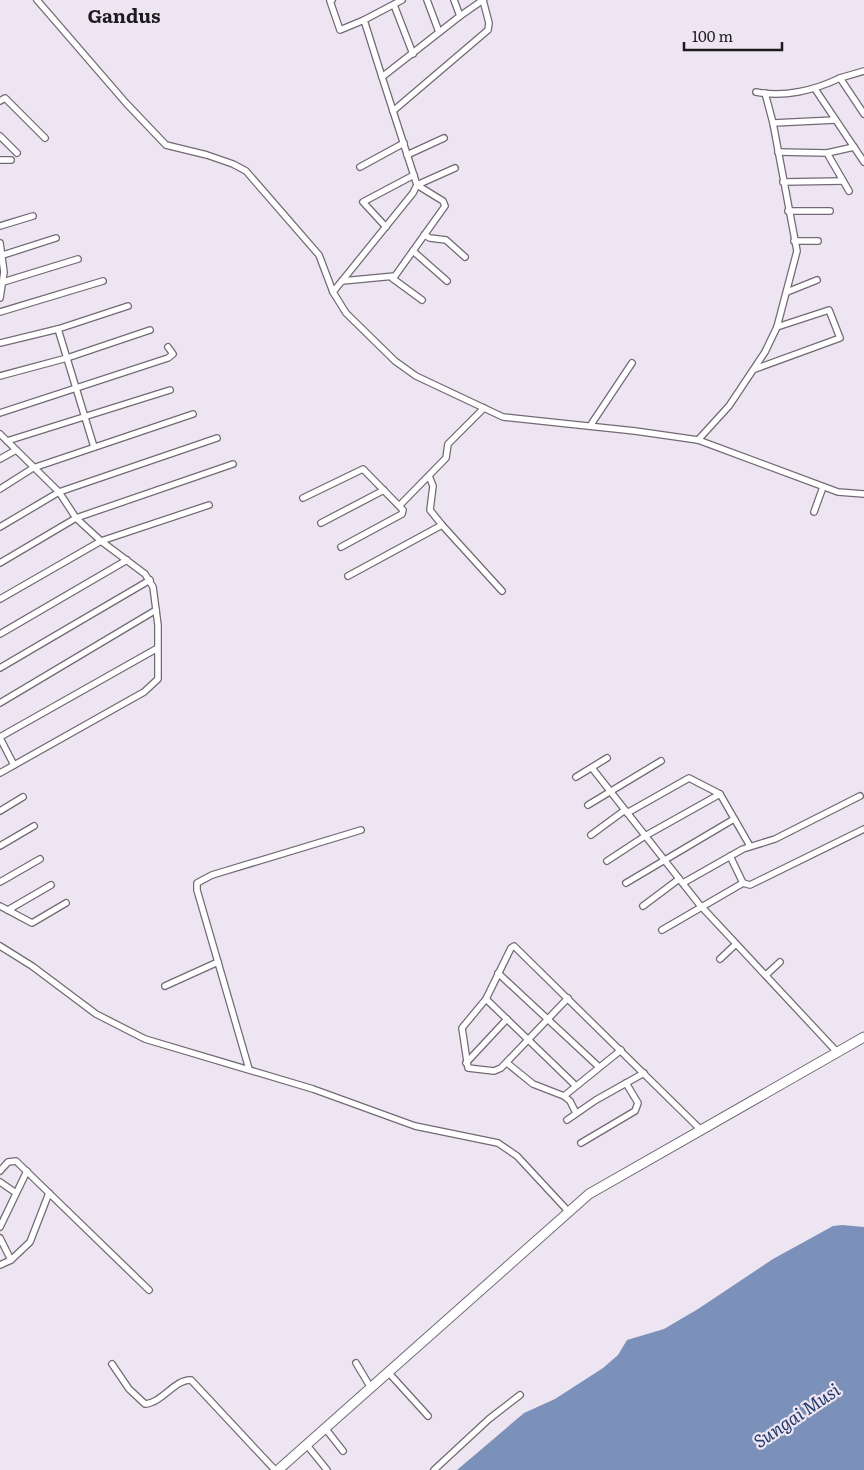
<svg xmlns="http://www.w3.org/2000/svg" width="864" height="1470" font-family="Literata,serif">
<rect width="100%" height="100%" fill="#ede5f1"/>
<!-- water -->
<polygon fill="#7c91b9" points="842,1225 864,1227 864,1470 457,1470 524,1413 555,1399 603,1368 618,1355 627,1340 664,1329 698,1309 773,1259 833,1226"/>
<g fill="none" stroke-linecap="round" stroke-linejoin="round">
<defs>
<g id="street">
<polyline points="37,0 126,103 166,145 207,155 233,164 246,171 319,255 333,292 346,313 395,361 416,376 503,417 635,431 698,440 838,492 864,494"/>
<polyline points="332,0 330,1 340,30 364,20"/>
<polyline points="427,0 439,32"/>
<polyline points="394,5 413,54"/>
<polyline points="460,16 483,0"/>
<polyline points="382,77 364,20 402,0"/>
<polyline points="840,78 864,71"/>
<polyline points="815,89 864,162"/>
<path d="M756,92C784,98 815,90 840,78L864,114"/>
<polyline points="0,101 5,98 45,138"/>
<polyline points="393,111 488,30 489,23 483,0"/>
<polyline points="773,123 835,120"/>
<polyline points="0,136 17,153"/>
<polyline points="778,152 827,153 854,147"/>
<polyline points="827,153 849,191"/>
<polyline points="407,155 444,138"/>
<polyline points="0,160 11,160"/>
<polyline points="360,167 404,143"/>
<polyline points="783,182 843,181"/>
<polyline points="788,211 830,211"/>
<polyline points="0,226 33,216"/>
<polyline points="386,227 363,202 414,175"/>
<polyline points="424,235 430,238 446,240 465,257"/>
<polyline points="794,241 818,241"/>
<polyline points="0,243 4,272 0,298"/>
<polyline points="413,251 447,281"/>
<polyline points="0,256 56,238"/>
<polyline points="392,278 422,300"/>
<polyline points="342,281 395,276 445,206 443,201 417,185 455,168"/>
<polyline points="0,283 78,259"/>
<polyline points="333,292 413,193 417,185 382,77 460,16 454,0"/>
<polyline points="787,292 817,280"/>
<polyline points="0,312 103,281"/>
<polyline points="58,329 94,447"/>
<polyline points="0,343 58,329 128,306"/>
<polyline points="755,369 840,338 829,310 777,327"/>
<polyline points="0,376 67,358 150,330"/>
<polyline points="0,413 168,358 173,354 168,347"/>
<polyline points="590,426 632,363"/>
<polyline points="0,434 59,492 76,518 101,541 209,505"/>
<polyline points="698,440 729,406 765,352 777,327 797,251 773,123 765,93"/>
<polyline points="7,441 170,390"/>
<polyline points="0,459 16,450"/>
<polyline points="429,476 433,486 430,510 442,525 502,591"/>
<polyline points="0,489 33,468 193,414"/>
<polyline points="303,498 363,469 403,510 402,514 341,547"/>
<polyline points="400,505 446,458 448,444 484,408"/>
<polyline points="814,512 823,487"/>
<polyline points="321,523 384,490"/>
<polyline points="0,527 59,492 217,438"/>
<polyline points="0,563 76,518 233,464"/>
<polyline points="348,576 442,525"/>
<polyline points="0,599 101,541 145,574 153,587 158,625 158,679 144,692 0,773"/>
<polyline points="0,634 127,560"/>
<polyline points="0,668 150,580"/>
<polyline points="0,703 156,610"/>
<polyline points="0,737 156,649"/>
<polyline points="0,738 14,765"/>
<polyline points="592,768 699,904 837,1052"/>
<polyline points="576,777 607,758"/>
<polyline points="588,805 661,761"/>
<polyline points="0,811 23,797"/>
<polyline points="627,813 689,778 720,794 750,846"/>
<polyline points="591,835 625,810"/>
<polyline points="0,846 34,826"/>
<polyline points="730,856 743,883"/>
<polyline points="607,861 645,836 720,794"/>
<polyline points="0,882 40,859"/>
<polyline points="626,883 734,819"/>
<polyline points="683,883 743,849 775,839 860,796"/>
<polyline points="0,906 32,923 66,903"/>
<polyline points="643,906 679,879"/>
<polyline points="8,910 51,885"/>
<polyline points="662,930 743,883 750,885 864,829"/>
<polyline points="0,946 32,966 96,1014 145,1039 313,1089 415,1126 498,1143 517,1156 568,1211"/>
<polyline points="720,959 736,944"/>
<polyline points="498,973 599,1067"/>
<polyline points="766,975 780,962"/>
<polyline points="165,986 218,962"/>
<polyline points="568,998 501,1068 494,1071 468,1068 462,1028 486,999 511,948 514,946 701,1130"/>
<polyline points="486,999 576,1086"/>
<polyline points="466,1063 507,1019"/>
<polyline points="507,1063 533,1084 564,1096 621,1050"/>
<polyline points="249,1069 197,890 197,883 212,875 361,830"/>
<polyline points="564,1096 570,1101 576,1113"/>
<polyline points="567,1120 596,1100 644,1073"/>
<polyline points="581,1143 635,1111 638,1103 626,1083"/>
<polyline points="0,1171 8,1162 16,1161 149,1290"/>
<polyline points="0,1182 16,1193"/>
<polyline points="0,1227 27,1171"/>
<polyline points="0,1238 11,1260 0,1265"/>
<polyline points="11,1260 30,1242 49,1193"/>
<polyline points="356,1363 371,1388"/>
<path d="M112,1364L129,1389L145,1404C162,1403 175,1379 191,1380L275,1470"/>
<polyline points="388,1372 428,1416"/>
<polyline points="325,1428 343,1451"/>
<polyline points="306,1444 327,1470"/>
<polyline points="434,1470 489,1419 520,1395"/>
</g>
<polyline id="secondary" points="278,1470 589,1194 864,1037"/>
</defs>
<!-- street casing -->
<use href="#street" stroke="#716a74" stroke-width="8"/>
<!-- secondary casing -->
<use href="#secondary" stroke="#716a74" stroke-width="11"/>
<!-- street -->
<use href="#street" stroke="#fff" stroke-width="5.5"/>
<!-- secondary -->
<use href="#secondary" stroke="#fff" stroke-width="9"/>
</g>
<g text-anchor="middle" stroke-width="4.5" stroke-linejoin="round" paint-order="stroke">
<!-- water labels -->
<g font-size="18" font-style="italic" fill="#223b6f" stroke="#ede5f1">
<text transform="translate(797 1416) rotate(-34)" y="6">Sungai Musi</text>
</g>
<!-- quarter labels -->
<g font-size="19" font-weight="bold" fill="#1e1b1f" stroke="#ede5f1">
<text x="124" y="23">Gandus</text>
</g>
</g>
<!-- scale -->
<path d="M684 42v8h98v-8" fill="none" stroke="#1e1b1f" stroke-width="2.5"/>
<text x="692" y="42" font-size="15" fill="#1e1b1f" stroke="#ede5f1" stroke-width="4" paint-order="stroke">100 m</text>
</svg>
